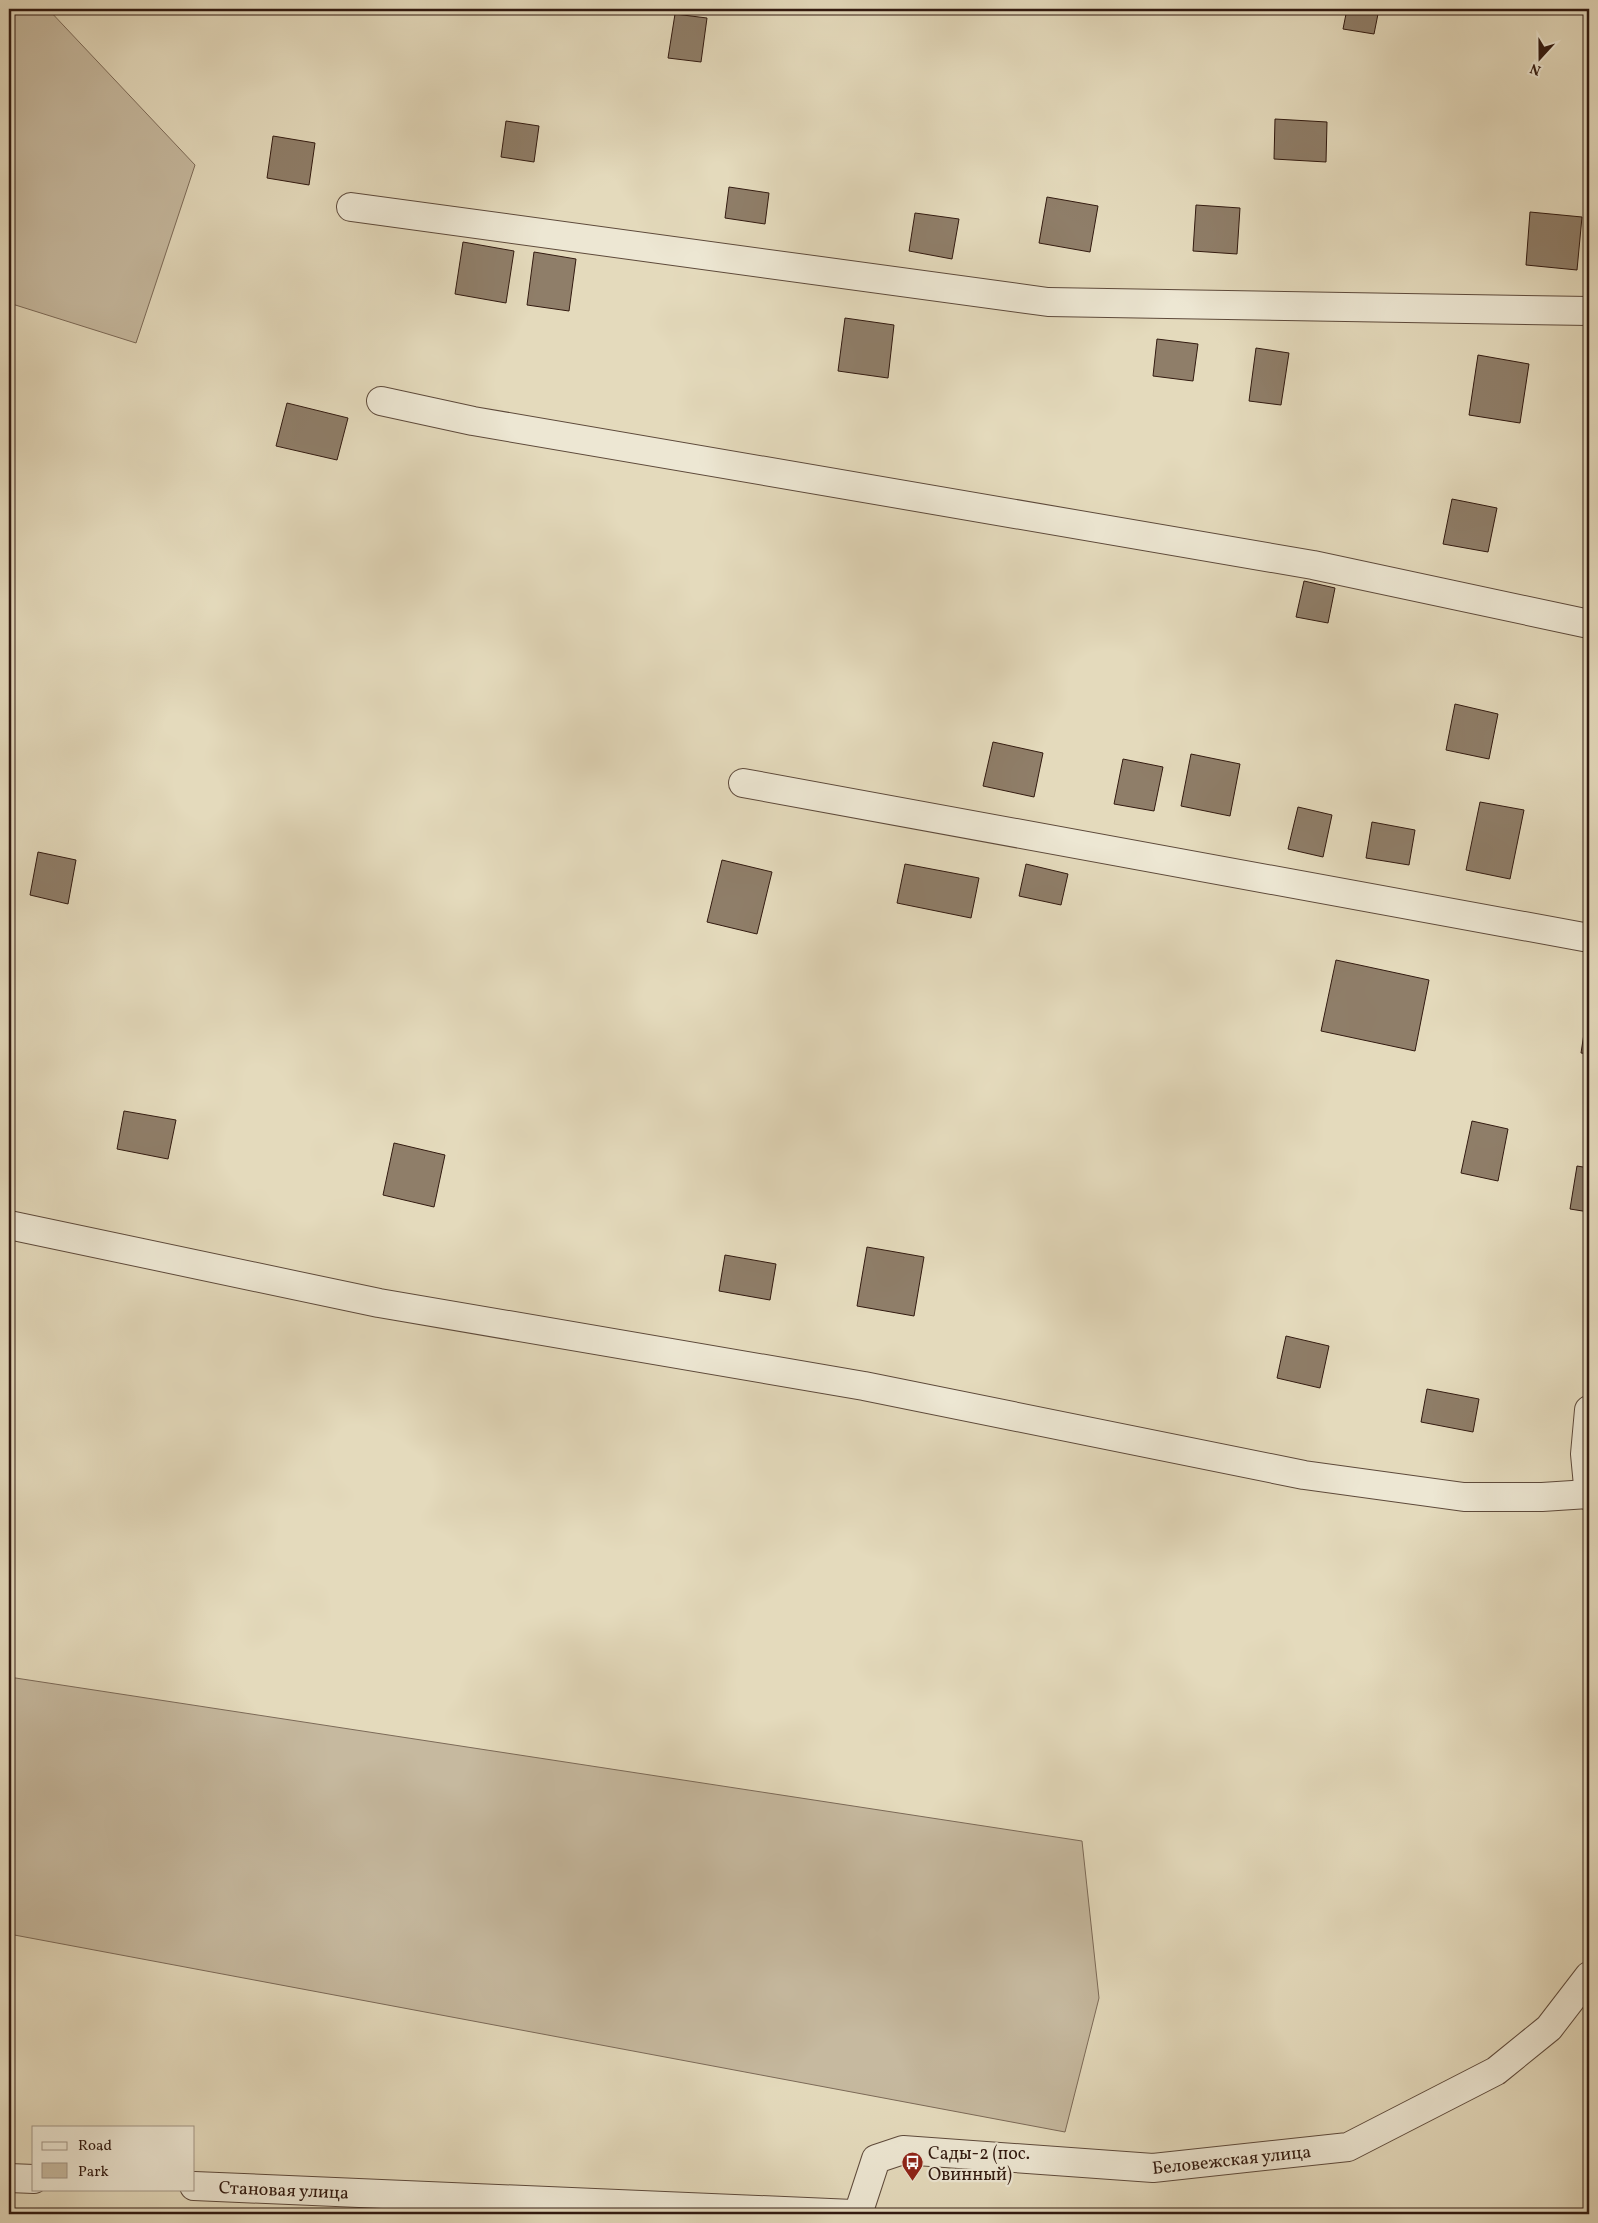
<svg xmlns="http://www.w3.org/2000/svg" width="1598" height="2223" font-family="Vollkorn,serif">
<rect width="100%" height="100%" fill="#e4dabc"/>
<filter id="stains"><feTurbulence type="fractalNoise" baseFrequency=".004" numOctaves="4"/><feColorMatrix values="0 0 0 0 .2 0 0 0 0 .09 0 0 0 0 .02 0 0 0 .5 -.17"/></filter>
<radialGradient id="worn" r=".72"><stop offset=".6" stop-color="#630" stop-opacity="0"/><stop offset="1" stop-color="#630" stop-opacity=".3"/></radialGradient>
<!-- green -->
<g fill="#c6b99f" stroke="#7c6a58">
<polygon points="9,9 48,9 195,165 136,343 9,303"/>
<polygon points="9,1677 1082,1841 1099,1998 1065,2132 9,1934"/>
</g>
<!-- building -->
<g fill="#8f7e69" stroke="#321a10">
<polygon points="567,9 595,9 595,13"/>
<polygon points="1252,9 1283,9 1283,14 1252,11"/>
<polygon points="1347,9 1379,9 1374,34 1343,29"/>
<polygon points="675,14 707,18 701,62 668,58"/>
<polygon points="1275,119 1327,122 1326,162 1274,159"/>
<polygon points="506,121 539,126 534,162 501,157"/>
<polygon points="273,136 315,143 309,185 267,178"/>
<polygon points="729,187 769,193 765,224 725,218"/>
<polygon points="1047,197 1098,206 1090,252 1039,243"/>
<polygon points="1196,205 1240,208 1237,254 1193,251"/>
<polygon points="1530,212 1582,217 1577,270 1526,265"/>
<polygon points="915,213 959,219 952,259 909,251"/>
<polygon points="463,242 514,251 506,303 455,294"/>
<polygon points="534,252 576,259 569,311 527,305"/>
<polygon points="845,318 894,325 888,378 838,371"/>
<polygon points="1157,339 1198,344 1193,381 1153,376"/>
<polygon points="1256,348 1289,353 1281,405 1249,401"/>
<polygon points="1478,355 1529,364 1520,423 1469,415"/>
<polygon points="287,403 348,418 337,460 276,446"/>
<polygon points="1452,499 1497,508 1488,552 1443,544"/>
<polygon points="1304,581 1335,588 1328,623 1296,617"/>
<polygon points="1455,704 1498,714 1489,759 1446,750"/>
<polygon points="993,742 1043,753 1034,797 983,786"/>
<polygon points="1191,754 1240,764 1230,816 1181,806"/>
<polygon points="1123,759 1163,767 1154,811 1114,804"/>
<polygon points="1480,802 1524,810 1510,879 1466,870"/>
<polygon points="1298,807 1332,815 1323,857 1288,849"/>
<polygon points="1372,822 1415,830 1409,865 1366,858"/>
<polygon points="38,852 76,860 68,904 30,895"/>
<polygon points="722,860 772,872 757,934 707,922"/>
<polygon points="905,864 979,878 971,918 897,903"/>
<polygon points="1026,864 1068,874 1061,905 1019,896"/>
<polygon points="1336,960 1429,980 1415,1051 1321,1031"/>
<polygon points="1589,1001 1589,1054 1581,1053"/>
<polygon points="124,1111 176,1120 168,1159 117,1149"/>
<polygon points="1472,1121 1508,1129 1498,1181 1461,1173"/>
<polygon points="394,1143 445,1155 434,1207 383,1195"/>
<polygon points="1577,1166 1589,1168 1589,1212 1570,1209"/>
<polygon points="867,1247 924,1257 914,1316 857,1306"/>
<polygon points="725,1255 776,1264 770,1300 719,1291"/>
<polygon points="1286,1336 1329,1346 1320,1388 1277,1378"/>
<polygon points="1427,1389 1479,1399 1473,1432 1421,1422"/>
</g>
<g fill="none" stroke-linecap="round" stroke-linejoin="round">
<defs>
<g id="minor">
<polyline points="351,207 1048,302 1589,311"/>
<polyline points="381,401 473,421 1313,565 1589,624"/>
<polyline points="743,783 1589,938"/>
<polyline points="9,1225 379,1303 864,1386 1304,1475 1464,1497 1542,1497 1588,1494"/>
<polyline points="1589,1410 1585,1454 1589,1496"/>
<polyline points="9,2178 34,2179"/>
<path id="s1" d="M194,2186L853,2214"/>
<path id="s2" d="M858,2214L876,2159L903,2150L1153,2168L1348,2147L1496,2071L1549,2028L1589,1976"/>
</g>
</defs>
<!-- minor casing -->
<use href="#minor" stroke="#5e4a3b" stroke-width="30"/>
<!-- minor -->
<use href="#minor" stroke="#ede7d3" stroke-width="28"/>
</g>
<!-- icons -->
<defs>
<symbol id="bus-pin" viewBox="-11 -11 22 30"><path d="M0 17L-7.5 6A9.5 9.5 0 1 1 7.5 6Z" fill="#8f2418" stroke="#ede7d3"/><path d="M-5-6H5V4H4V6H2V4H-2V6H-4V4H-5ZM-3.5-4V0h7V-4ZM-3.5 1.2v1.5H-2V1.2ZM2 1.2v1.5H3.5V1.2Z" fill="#fff"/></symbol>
</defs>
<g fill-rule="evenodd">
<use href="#bus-pin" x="900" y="2150" width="25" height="34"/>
</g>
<g text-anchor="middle" stroke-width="4.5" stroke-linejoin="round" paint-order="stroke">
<!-- poi labels -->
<g font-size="18" fill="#321a10" stroke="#ede7d3" text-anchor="start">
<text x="928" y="2159">Сады-2 (пос.<tspan x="928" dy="21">Овинный)</tspan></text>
</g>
<!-- street labels -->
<g font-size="18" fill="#321a10" stroke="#ede7d3">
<text dy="6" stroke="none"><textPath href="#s2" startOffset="416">Беловежская улица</textPath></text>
<text dy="6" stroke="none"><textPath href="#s1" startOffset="90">Становая улица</textPath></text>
</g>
</g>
<!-- margin -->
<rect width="1598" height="2223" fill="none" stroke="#e4dabc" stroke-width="30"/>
<rect x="10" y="10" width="1578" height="2203" fill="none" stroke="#321a10" stroke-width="2.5"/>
<rect x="15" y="15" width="1568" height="2193" fill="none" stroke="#321a10"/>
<!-- legend -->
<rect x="32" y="2126" width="162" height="65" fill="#ede7d3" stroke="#a29585"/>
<rect x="42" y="2142" width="25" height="8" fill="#ede7d3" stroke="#a29585"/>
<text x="78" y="2150" font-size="15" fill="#321a10">Road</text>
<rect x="42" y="2163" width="25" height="15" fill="#c6b99f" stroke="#a29585"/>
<text x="78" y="2176" font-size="15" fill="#321a10">Park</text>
<!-- north arrow -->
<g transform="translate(1540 58) rotate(201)" stroke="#ede7d3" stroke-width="4" paint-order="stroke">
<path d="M0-4L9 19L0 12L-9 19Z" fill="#321a10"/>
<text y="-8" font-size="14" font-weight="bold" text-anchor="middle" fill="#321a10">N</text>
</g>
<rect width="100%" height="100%" filter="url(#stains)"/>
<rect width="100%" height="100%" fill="url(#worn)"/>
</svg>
